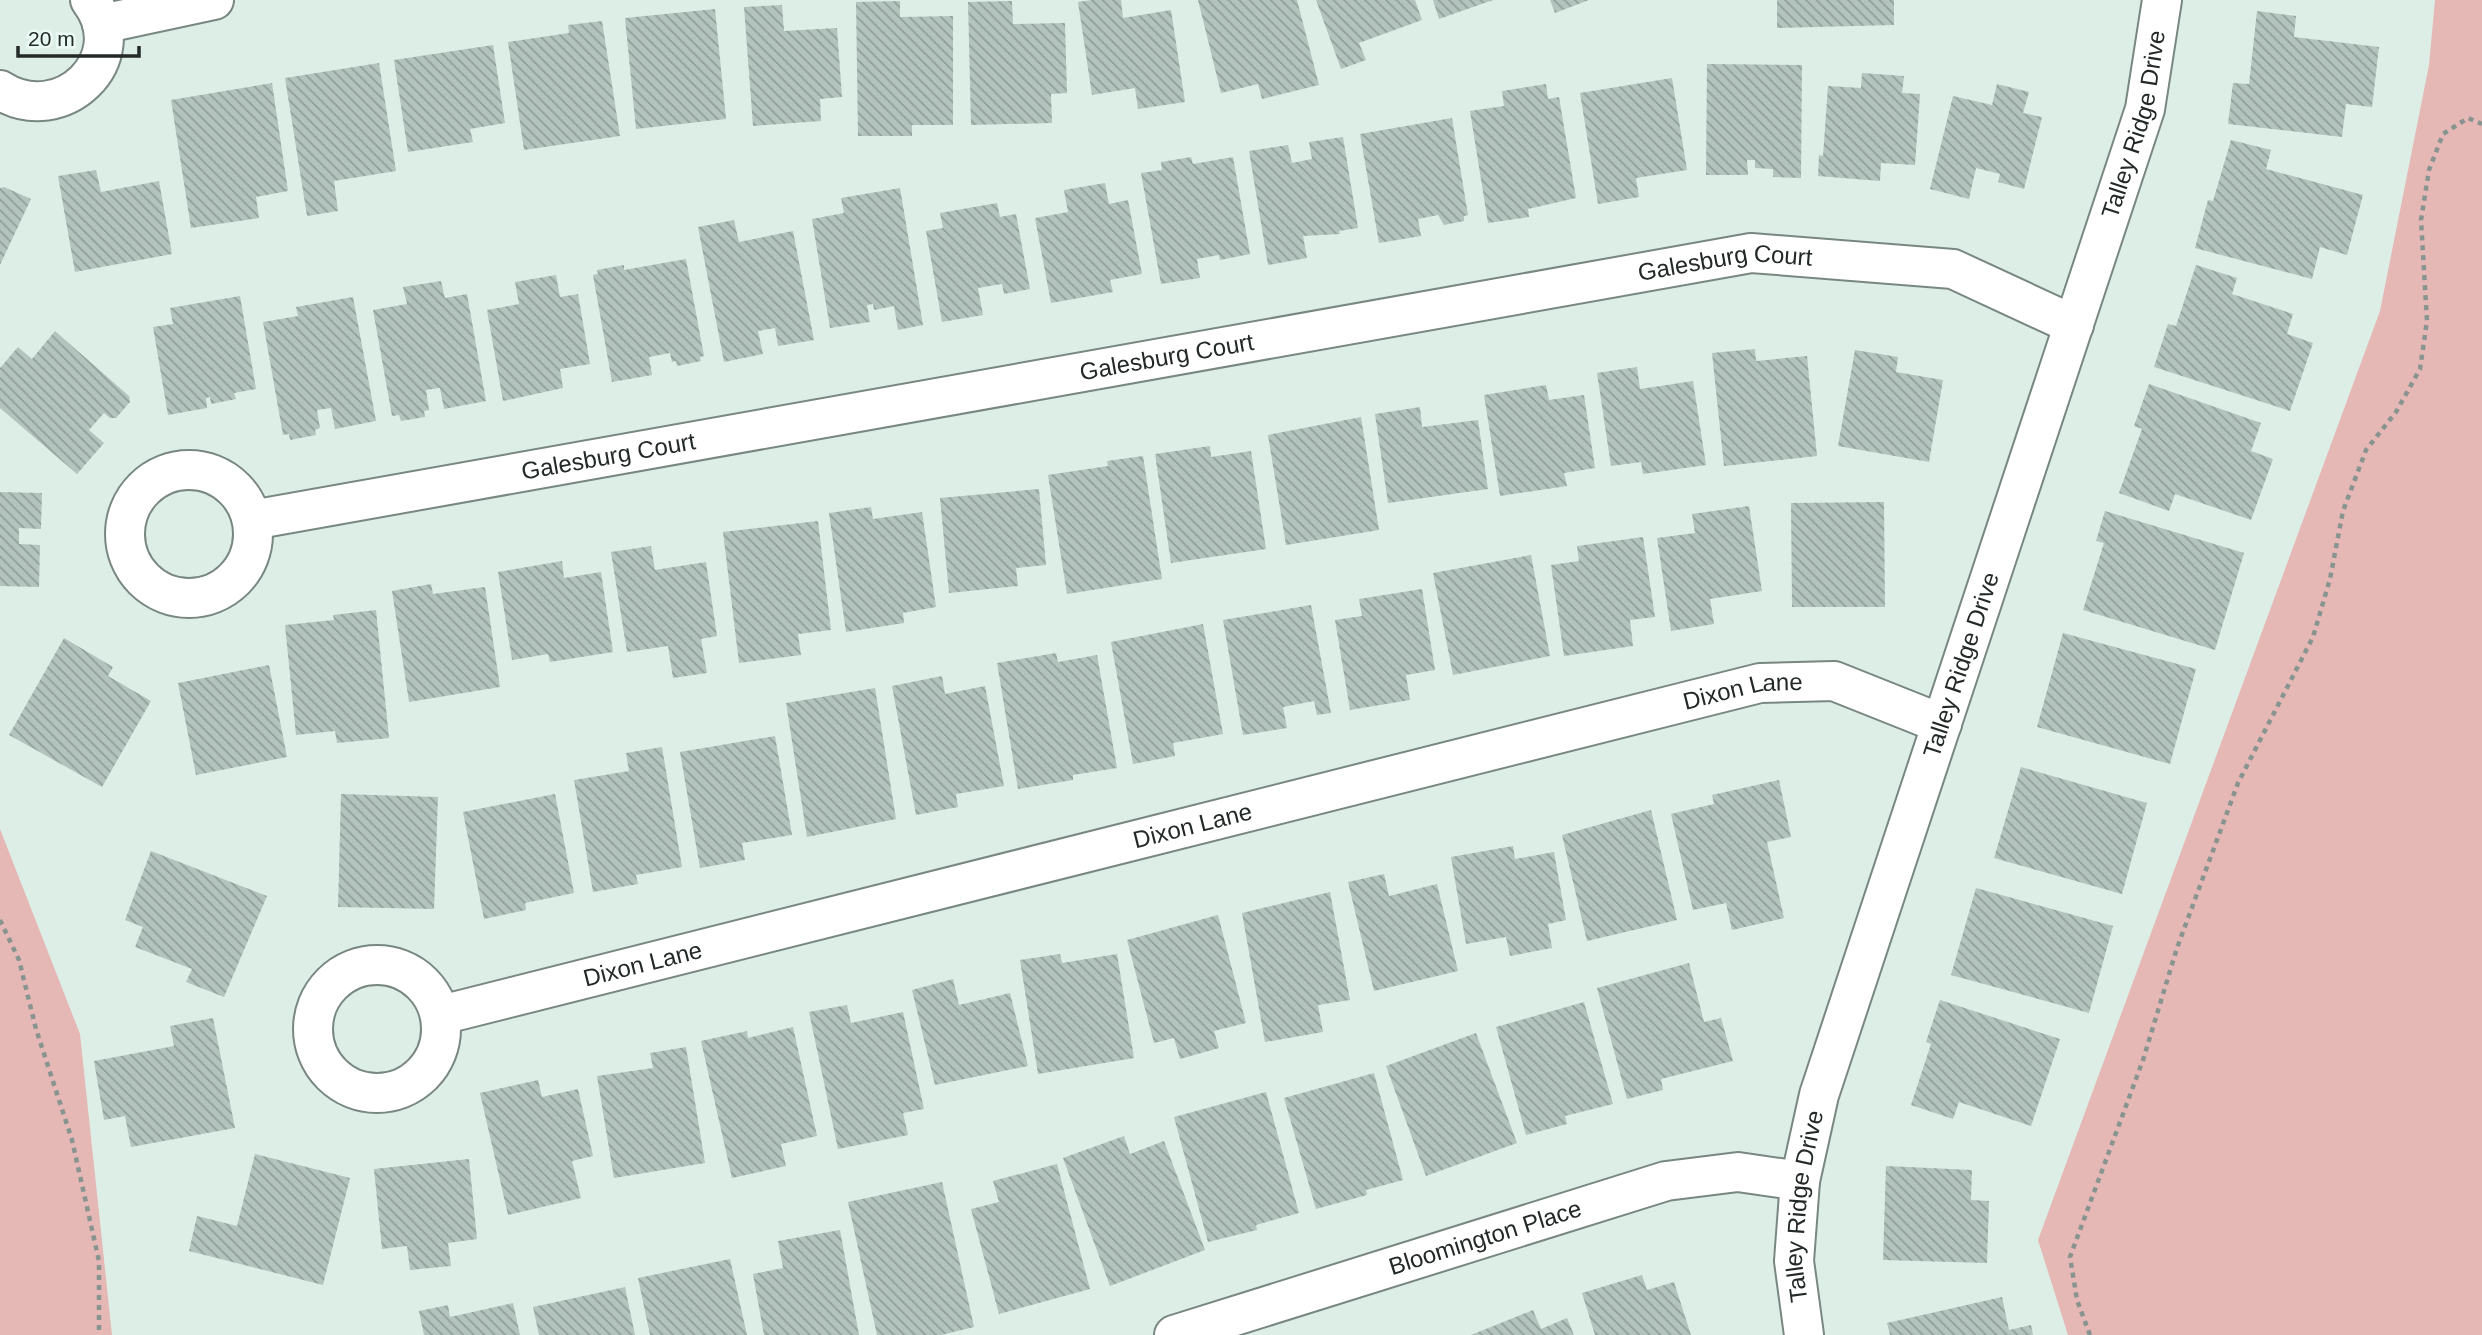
<svg xmlns="http://www.w3.org/2000/svg" width="2482" height="1335" font-family="Helvetica,sans-serif">
<defs>
<pattern id="building-back-hatch" width="6" height="6" patternUnits="userSpaceOnUse" patternTransform="scale(1.75)"><rect width="6" height="6" fill="#b3c3bd"/><path d="M-1 5l2 2M0 0l6 6M5-1l2 2" fill="none" stroke="#919e99"/></pattern>
</defs>
<rect width="100%" height="100%" fill="#ddeee7"/>
<!-- grass -->
<g fill="#e5b7b5">
<polygon points="2435,0 2482,0 2482,1335 2068,1335 2038,1240 2380,311 2429,65"/>
<polygon points="0,829 80,1034 112,1335 0,1335"/>
</g>
<!-- building -->
<g fill="url(#building-back-hatch)">
<polygon points="1092,0 1121,0 1123,18 1171,10 1185,102 1138,109 1135,88 1092,95 1078,2"/>
<polygon points="1198,0 1297,0 1319,85 1262,99 1258,84 1221,93"/>
<polygon points="1316,0 1415,0 1422,20 1359,43 1366,60 1341,69"/>
<polygon points="1433,0 1493,0 1439,19"/>
<polygon points="1550,0 1589,0 1555,13"/>
<polygon points="1777,0 1894,0 1894,25 1777,28"/>
<polygon points="900,1 900,17 953,16 953,125 912,125 912,136 858,136 856,2"/>
<polygon points="1012,1 1013,24 1065,23 1067,93 1051,94 1052,123 971,125 968,2"/>
<polygon points="782,5 784,31 837,28 842,97 820,99 821,121 753,126 744,7"/>
<polygon points="715,9 726,119 636,129 625,18"/>
<polygon points="2257,11 2296,16 2294,37 2379,47 2372,107 2346,104 2342,137 2228,124 2233,83 2249,84"/>
<polygon points="602,21 620,136 524,150 508,42 569,33 568,25"/>
<polygon points="493,45 505,123 470,129 473,142 408,152 394,60"/>
<polygon points="379,63 396,171 334,181 338,211 307,216 285,78"/>
<polygon points="1707,64 1802,65 1801,178 1773,177 1773,169 1755,168 1755,160 1747,160 1748,175 1706,175"/>
<polygon points="1862,73 1904,76 1902,93 1920,94 1915,165 1881,163 1880,181 1818,176 1819,155 1823,156 1828,86 1861,88"/>
<polygon points="1672,78 1687,170 1636,178 1639,197 1598,204 1580,93"/>
<polygon points="272,83 288,191 256,197 259,218 191,228 171,100"/>
<polygon points="1546,84 1548,99 1559,97 1576,198 1528,209 1529,217 1488,223 1470,111 1504,106 1502,91"/>
<polygon points="1997,84 2029,92 2023,113 2042,117 2024,189 1998,182 2000,174 1976,168 1969,199 1930,189 1953,96 1992,105"/>
<polygon points="1452,118 1468,215 1464,216 1464,221 1444,225 1438,215 1418,219 1421,236 1379,243 1360,134"/>
<polygon points="1343,137 1358,228 1339,231 1340,234 1303,236 1307,258 1268,265 1249,151 1288,145 1292,163 1312,159 1309,142"/>
<polygon points="2231,140 2271,150 2266,169 2363,195 2347,255 2320,247 2312,279 2195,248 2208,200 2213,201"/>
<polygon points="1191,157 1193,164 1233,157 1250,254 1220,260 1219,255 1197,259 1200,278 1161,284 1141,173 1162,170 1161,162"/>
<polygon points="96,170 101,192 159,181 172,254 75,272 58,176"/>
<polygon points="1105,183 1109,204 1128,200 1142,274 1110,280 1113,292 1051,303 1035,218 1068,212 1064,190"/>
<polygon points="4,187 31,199 0,265 0,188"/>
<polygon points="900,188 923,325 898,330 894,306 874,310 873,304 867,305 870,322 830,328 812,219 844,213 841,198"/>
<polygon points="997,203 1000,217 1016,214 1030,289 1004,294 1002,284 978,288 983,315 942,322 926,231 943,228 940,213"/>
<polygon points="734,220 739,242 793,231 814,340 778,346 775,328 758,331 763,354 724,362 698,227"/>
<polygon points="686,259 704,356 700,357 701,361 677,366 676,361 672,362 670,353 649,357 652,375 612,382 593,275 598,274 597,270 624,265 624,270"/>
<polygon points="2196,265 2237,278 2232,294 2293,314 2287,334 2313,343 2290,411 2154,367 2168,324 2176,326"/>
<polygon points="556,275 560,297 578,294 590,364 560,369 563,388 503,401 487,310 519,304 515,282"/>
<polygon points="441,281 445,298 467,294 486,401 444,409 440,388 426,390 429,410 424,411 425,417 401,421 399,415 392,416 373,310 407,304 403,287"/>
<polygon points="240,296 256,389 234,393 236,399 211,404 210,397 206,398 207,408 168,415 153,327 173,324 170,308"/>
<polygon points="353,297 376,421 335,429 331,408 317,410 320,428 315,430 316,435 290,440 289,434 283,435 263,322 298,316 296,307"/>
<polygon points="55,331 129,396 130,402 116,418 110,418 104,413 89,430 104,443 77,474 0,408 0,368 18,347 32,359"/>
<polygon points="1755,349 1756,361 1807,356 1817,456 1724,466 1712,353"/>
<polygon points="1855,350 1898,357 1896,372 1943,380 1929,462 1838,446"/>
<polygon points="1637,367 1640,389 1693,381 1706,465 1643,474 1641,462 1611,466 1597,373"/>
<polygon points="2149,384 2261,423 2251,451 2273,459 2251,520 2175,494 2169,511 2119,493 2142,429 2134,426"/>
<polygon points="1546,385 1549,400 1584,395 1595,468 1564,473 1567,486 1500,496 1484,395"/>
<polygon points="1420,407 1422,427 1478,420 1488,489 1388,503 1375,414"/>
<polygon points="1361,417 1379,530 1286,545 1268,435"/>
<polygon points="1210,446 1211,457 1251,451 1266,549 1171,563 1155,454"/>
<polygon points="1143,456 1162,579 1067,594 1048,475 1108,466 1107,461"/>
<polygon points="1039,489 1046,565 1016,568 1018,586 949,593 940,498"/>
<polygon points="0,492 42,493 41,529 19,528 19,544 40,545 39,587 0,586"/>
<polygon points="1884,502 1885,607 1792,607 1791,503"/>
<polygon points="1749,506 1762,591 1710,599 1714,624 1671,631 1657,538 1695,533 1692,514"/>
<polygon points="871,507 873,519 922,512 936,607 903,613 904,623 846,632 829,513"/>
<polygon points="2105,511 2244,553 2215,650 2083,610 2104,543 2096,541"/>
<polygon points="818,521 831,630 798,634 801,655 739,663 723,532"/>
<polygon points="1643,537 1655,617 1630,620 1633,646 1564,656 1551,565 1579,561 1577,546"/>
<polygon points="651,546 655,570 706,562 717,636 701,639 707,673 673,678 668,646 627,652 611,552"/>
<polygon points="1531,555 1550,656 1453,675 1433,573"/>
<polygon points="562,561 564,578 601,572 613,652 550,662 548,654 512,660 498,572"/>
<polygon points="431,584 433,594 485,587 500,687 409,702 392,591"/>
<polygon points="1422,589 1435,670 1406,675 1410,700 1350,710 1335,620 1362,616 1359,599"/>
<polygon points="1311,605 1331,713 1317,715 1314,701 1283,707 1287,728 1243,735 1223,620"/>
<polygon points="376,610 389,738 337,743 335,731 296,735 285,625 334,620 333,615"/>
<polygon points="1203,624 1223,734 1173,743 1175,756 1133,764 1111,642"/>
<polygon points="2063,633 2196,669 2170,764 2037,727"/>
<polygon points="64,638 113,667 108,676 151,701 102,787 9,735"/>
<polygon points="1056,653 1058,662 1097,655 1117,768 1073,775 1073,780 1018,789 997,663"/>
<polygon points="269,665 287,757 196,775 178,683"/>
<polygon points="942,676 945,694 985,686 1004,786 956,794 958,807 916,815 892,686"/>
<polygon points="875,688 896,819 807,837 786,703"/>
<polygon points="775,736 792,835 742,843 745,860 700,868 680,752"/>
<polygon points="662,747 682,867 636,875 638,884 593,892 574,780 629,771 626,753"/>
<polygon points="2021,767 2147,803 2122,894 1994,858"/>
<polygon points="1779,780 1791,837 1767,842 1784,918 1732,930 1726,903 1693,910 1671,814 1714,804 1712,795"/>
<polygon points="341,794 438,797 434,909 338,907"/>
<polygon points="555,794 574,893 525,903 526,910 484,919 463,812"/>
<polygon points="1651,810 1677,920 1587,941 1562,835"/>
<polygon points="1513,846 1515,859 1554,852 1566,920 1548,924 1552,948 1510,956 1506,937 1466,944 1451,857"/>
<polygon points="151,851 267,896 224,997 186,982 192,969 135,947 143,927 125,920"/>
<polygon points="1384,874 1389,896 1437,884 1458,971 1374,991 1348,882"/>
<polygon points="1976,888 2113,926 2089,1013 1951,975"/>
<polygon points="1330,892 1350,1000 1318,1005 1323,1032 1265,1042 1242,913"/>
<polygon points="1218,915 1246,1023 1214,1031 1219,1048 1180,1059 1174,1038 1154,1043 1127,940"/>
<polygon points="1060,954 1062,963 1117,954 1134,1058 1038,1074 1020,960"/>
<polygon points="1689,963 1704,1022 1721,1018 1733,1061 1661,1079 1663,1090 1627,1099 1597,988"/>
<polygon points="953,979 959,1005 1010,993 1028,1066 935,1085 912,990"/>
<polygon points="1940,1000 2060,1039 2031,1126 1959,1102 1953,1119 1911,1105 1931,1044 1926,1042"/>
<polygon points="1584,1002 1613,1104 1565,1116 1567,1124 1526,1135 1496,1027"/>
<polygon points="847,1005 851,1023 903,1012 924,1109 903,1113 908,1135 838,1149 809,1012"/>
<polygon points="213,1018 235,1128 131,1147 125,1116 104,1120 94,1061 174,1046 170,1026"/>
<polygon points="793,1027 817,1136 781,1144 786,1166 732,1178 701,1041 747,1031 748,1038"/>
<polygon points="1476,1033 1517,1143 1426,1176 1386,1066"/>
<polygon points="686,1047 705,1163 614,1178 597,1076 653,1068 650,1053"/>
<polygon points="1374,1073 1403,1180 1366,1190 1367,1195 1316,1209 1284,1098"/>
<polygon points="538,1080 542,1097 578,1089 593,1156 572,1161 581,1198 508,1215 480,1093"/>
<polygon points="1266,1092 1299,1213 1256,1225 1257,1230 1208,1242 1174,1117"/>
<polygon points="1124,1136 1130,1154 1164,1141 1205,1250 1110,1286 1063,1158"/>
<polygon points="255,1154 350,1178 323,1285 189,1251 197,1216 237,1226"/>
<polygon points="469,1159 477,1239 448,1243 451,1266 410,1270 407,1246 382,1249 374,1169"/>
<polygon points="1057,1164 1090,1289 999,1314 971,1209 999,1202 993,1181"/>
<polygon points="1886,1166 1972,1170 1971,1200 1989,1201 1987,1263 1883,1260"/>
<polygon points="942,1182 974,1327 941,1335 877,1335 848,1202"/>
<polygon points="840,1230 859,1335 764,1335 753,1274 783,1268 778,1241"/>
<polygon points="730,1259 747,1335 650,1335 638,1278"/>
<polygon points="1642,1275 1647,1290 1674,1282 1691,1335 1595,1335 1582,1293"/>
<polygon points="625,1287 635,1335 539,1335 533,1307"/>
<polygon points="2002,1297 2009,1330 2031,1325 2033,1335 1890,1335 1887,1323"/>
<polygon points="513,1303 520,1335 424,1335 419,1311 448,1305 450,1317"/>
<polygon points="1533,1310 1541,1329 1567,1318 1574,1335 1471,1335"/>
</g>
<g fill="none" stroke-linecap="round" stroke-linejoin="round">
<defs>
<g id="minor">
<polyline points="102,24 214,0"/>
<path d="M0,90C61,129 135,59 90,0"/>
<circle cx="189" cy="534" r="64"/>
<path id="s1" d="M252,520L1751,253L1953,269L2074,325"/>
<circle cx="377" cy="1029" r="64"/>
<path id="s2" d="M441,1015L1760,683L1834,681L1942,724"/>
<path id="s3" d="M1174,1335L1666,1181L1738,1172L1800,1181"/>
<path id="s4" d="M1804,1335L1794,1261L1800,1181L1819,1095L2145,109L2162,0"/>
</g>
</defs>
<!-- minor casing -->
<use href="#minor" stroke="#788781" stroke-width="42"/>
<!-- path -->
<g stroke="#88948f" stroke-width="4.5" stroke-dasharray="5 5" stroke-linecap="butt">
<polyline points="0,920 19,960 36,1029 72,1140 99,1261 99,1335"/>
<polyline points="2090,1335 2077,1300 2070,1257 2143,1060 2177,948 2238,783 2313,637 2330,579 2343,511 2366,450 2396,412 2420,369 2427,321 2421,220 2429,170 2443,134 2468,118 2482,124"/>
</g>
<!-- minor -->
<use href="#minor" stroke="#fff" stroke-width="38"/>
</g>
<g text-anchor="middle" stroke-width="5" stroke-linejoin="round" paint-order="stroke">
<!-- street labels -->
<g font-size="24" fill="#222926" stroke="#eafbf5">
<text dy="8" stroke="none"><textPath href="#s4" startOffset="1264">Talley Ridge Drive</textPath></text>
<text dy="8" stroke="none"><textPath href="#s1" startOffset="1496">Galesburg Court</textPath></text>
<text dy="8" stroke="none"><textPath href="#s1" startOffset="929">Galesburg Court</textPath></text>
<text dy="8" stroke="none"><textPath href="#s1" startOffset="362">Galesburg Court</textPath></text>
<text dy="8" stroke="none"><textPath href="#s4" startOffset="696">Talley Ridge Drive</textPath></text>
<text dy="8" stroke="none"><textPath href="#s2" startOffset="1342">Dixon Lane</textPath></text>
<text dy="8" stroke="none"><textPath href="#s2" startOffset="775">Dixon Lane</textPath></text>
<text dy="8" stroke="none"><textPath href="#s2" startOffset="208">Dixon Lane</textPath></text>
<text dy="8" stroke="none"><textPath href="#s4" startOffset="130">Talley Ridge Drive</textPath></text>
<text dy="8" stroke="none"><textPath href="#s3" startOffset="326">Bloomington Place</textPath></text>
</g>
</g>
<!-- scale -->
<path d="M18 46v10h121v-10" fill="none" stroke="#222926" stroke-width="3.5"/>
<text x="28" y="46" font-size="21" fill="#222926" stroke="#eafbf5" stroke-width="5" paint-order="stroke">20 m</text>
</svg>
